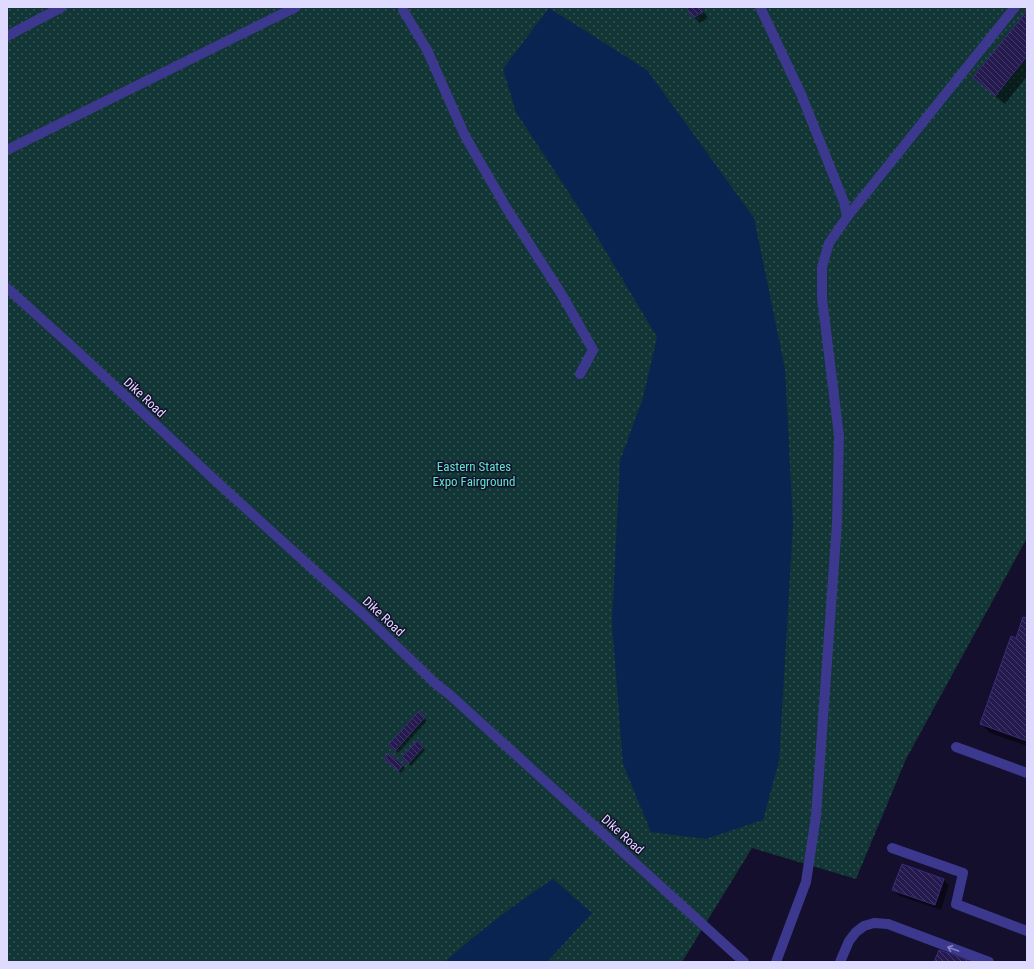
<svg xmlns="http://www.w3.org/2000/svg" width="1034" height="969" font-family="'Roboto Condensed',sans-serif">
<defs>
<pattern id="park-dots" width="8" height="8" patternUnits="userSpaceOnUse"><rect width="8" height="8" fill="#123635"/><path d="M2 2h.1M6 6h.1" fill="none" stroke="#345253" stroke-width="1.8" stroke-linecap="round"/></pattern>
<pattern id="building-back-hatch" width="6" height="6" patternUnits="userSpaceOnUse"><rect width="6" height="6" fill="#251a4e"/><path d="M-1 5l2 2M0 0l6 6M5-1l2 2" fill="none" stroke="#443b69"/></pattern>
</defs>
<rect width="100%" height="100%" fill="#140f2c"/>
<!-- park -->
<polygon fill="url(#park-dots)" points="7,7 1027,7 1027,538 906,759 856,879 752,848 682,962 7,962"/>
<!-- water -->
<g fill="#0a2451">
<polygon points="549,8 647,70 754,218 785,369 793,524 779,761 763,820 706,839 651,832 623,764 612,623 620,461 643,398 657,337 592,228 516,112 503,69"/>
<path d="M553,879L592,913L547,962H445C478,932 515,904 553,879Z"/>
</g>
<!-- shadow -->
<g fill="#0007">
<polygon points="687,7 701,7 708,18 700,23 694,17"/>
<polygon points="1027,13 1027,76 1005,104 983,86 974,77"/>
<polygon points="1027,619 1027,746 990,733 981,724 1016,639"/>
<polygon points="419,713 427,721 398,753 390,745"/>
<polygon points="417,742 425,750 411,766 403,758"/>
<polygon points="390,754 405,768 401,773 385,758"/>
<polygon points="943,879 949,885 941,910 899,896 893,890"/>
</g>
<!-- building -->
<g fill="url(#building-back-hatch)" stroke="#3b2b7b">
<polygon points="686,7 700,7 703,12 693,18"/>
<polygon points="1027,11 1027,56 995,96 973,77"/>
<polygon points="1023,617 1027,618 1027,741 980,724 1011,636 1016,638"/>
<polygon points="419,711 425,717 395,751 388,745"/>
<polygon points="417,741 423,747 408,764 401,758"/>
<polygon points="389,753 403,765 398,771 384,759"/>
<polygon points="902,864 944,879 935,905 892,890"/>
<polygon points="939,950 975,962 934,962"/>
</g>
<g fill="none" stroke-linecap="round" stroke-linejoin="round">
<!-- lane -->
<g stroke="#3b388d" stroke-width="10">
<polyline points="760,7 801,94 844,202 847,217"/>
<polyline points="403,10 427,50 465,136 507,209 562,295 593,350 580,374"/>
<polyline points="7,36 62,7"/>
<polyline points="7,150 296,7"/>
<polyline points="7,288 77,351 218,483 315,571 362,613 436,684 449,694 744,962"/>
<polyline points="956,747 1027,773"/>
<polyline points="892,848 963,873 956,904 1027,931"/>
<polyline points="776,962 806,882 816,816 837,523 839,436 822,298 822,267 829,243 847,217 1015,7"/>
<polyline points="840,962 849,941 856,932 864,926 874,923 888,924 989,962"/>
</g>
</g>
<!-- one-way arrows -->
<defs><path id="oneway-shaft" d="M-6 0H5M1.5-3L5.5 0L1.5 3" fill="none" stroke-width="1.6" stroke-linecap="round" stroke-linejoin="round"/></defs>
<use stroke="#8581c0" href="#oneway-shaft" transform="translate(953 949) rotate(-160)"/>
<g text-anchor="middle" stroke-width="3" stroke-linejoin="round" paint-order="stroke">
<!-- street labels -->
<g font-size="13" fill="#dfdaff" stroke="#140f2c">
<text transform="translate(145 397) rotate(43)" y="5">Dike Road</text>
<text transform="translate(384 616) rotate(43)" y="5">Dike Road</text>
<text transform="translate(623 834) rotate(42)" y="5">Dike Road</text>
</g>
<!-- park labels -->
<g font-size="13" fill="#5ee7c5" stroke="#140f2c">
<text x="474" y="471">Eastern States<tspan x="474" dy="15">Expo Fairground</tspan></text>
</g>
</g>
<!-- border -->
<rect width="1034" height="969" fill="none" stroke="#dfdaff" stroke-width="16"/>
</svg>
